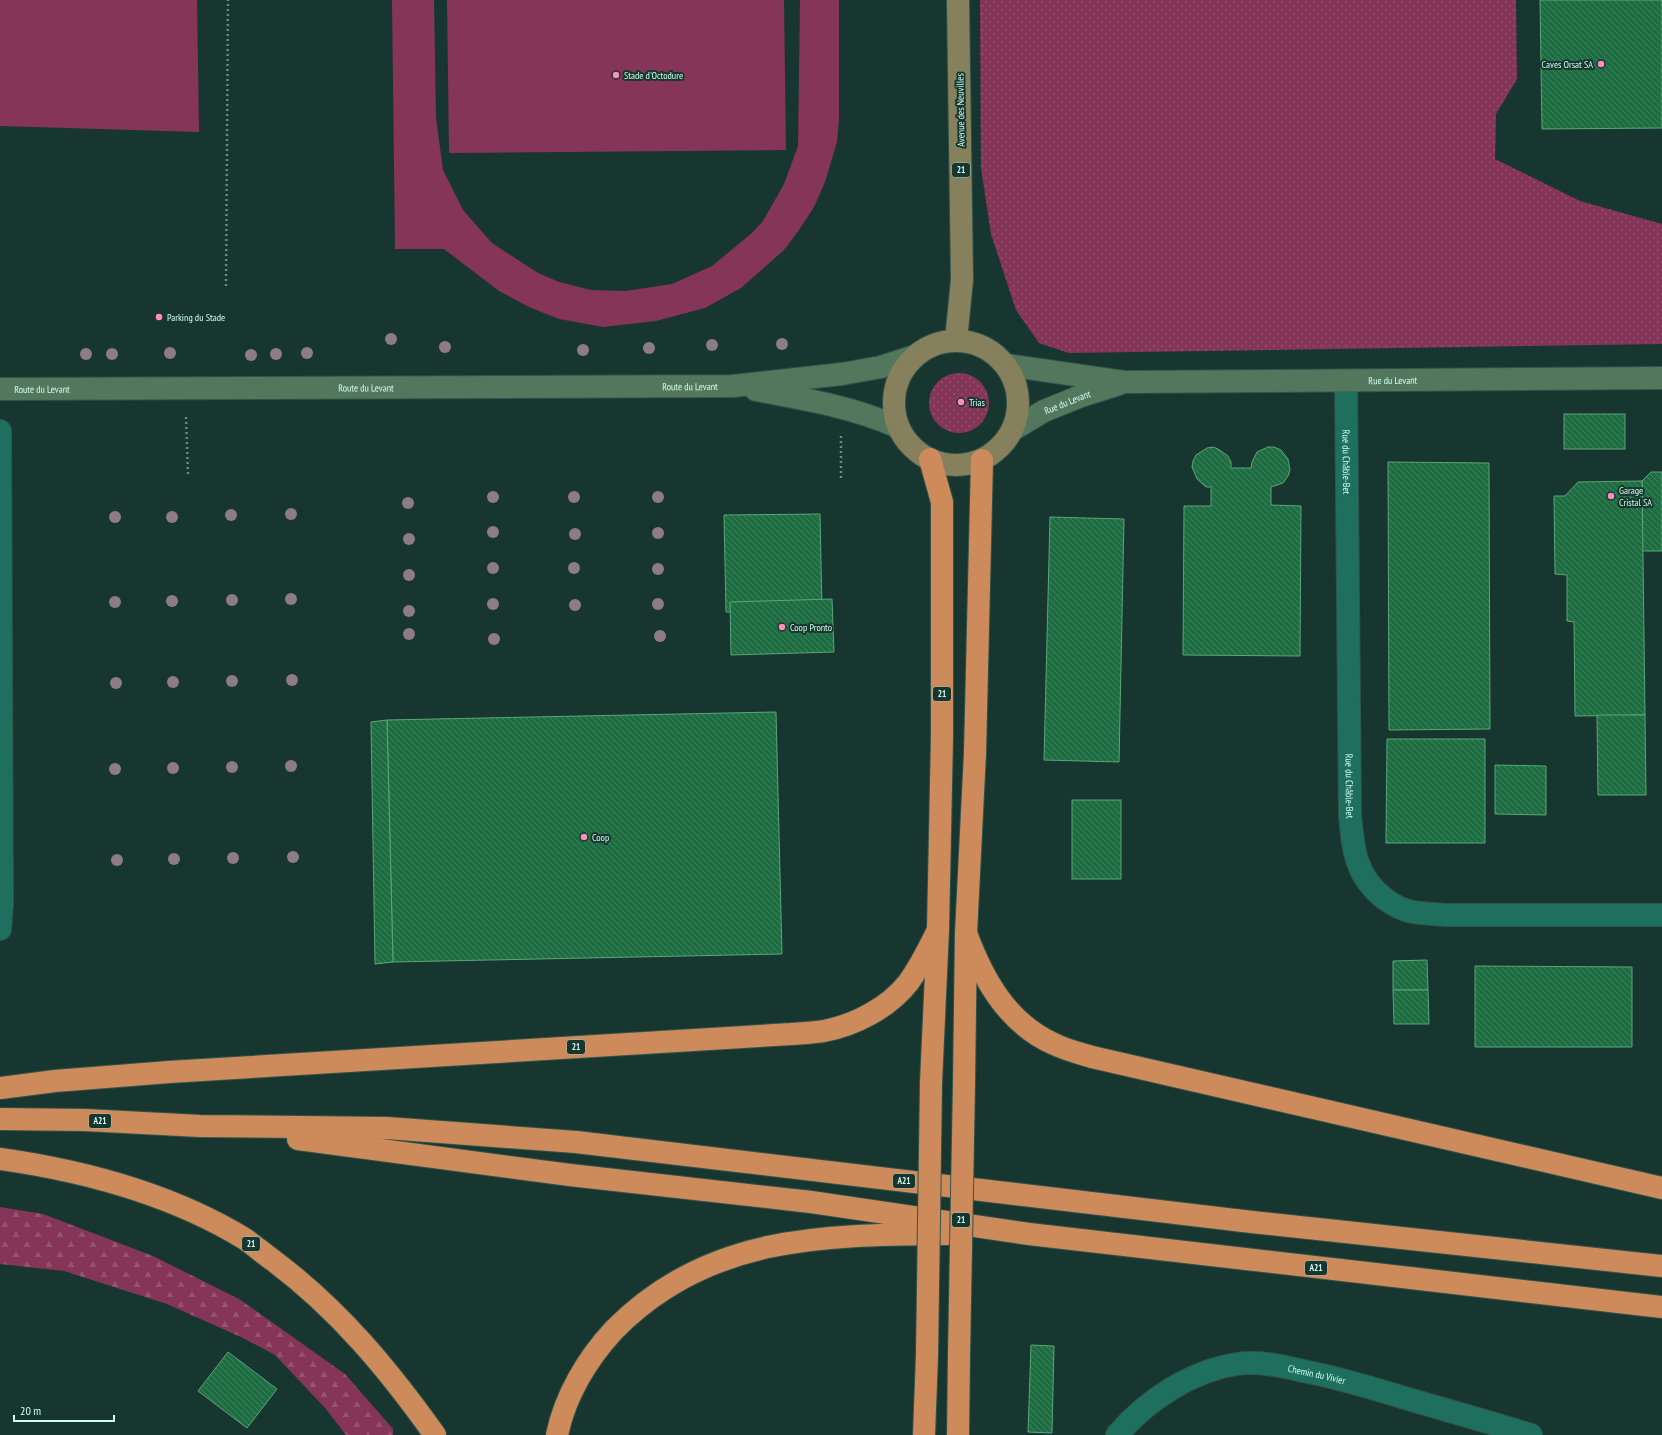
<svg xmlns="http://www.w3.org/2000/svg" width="1662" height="1435" font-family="'PT Sans Narrow',sans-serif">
<defs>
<pattern id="grass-dots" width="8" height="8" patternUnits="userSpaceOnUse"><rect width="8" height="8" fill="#853558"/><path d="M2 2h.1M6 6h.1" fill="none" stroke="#955370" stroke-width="1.8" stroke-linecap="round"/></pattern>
<pattern id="forest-firs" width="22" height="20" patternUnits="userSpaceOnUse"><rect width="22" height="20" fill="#853558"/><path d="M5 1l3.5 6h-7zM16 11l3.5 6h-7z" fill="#955370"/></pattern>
<pattern id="building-back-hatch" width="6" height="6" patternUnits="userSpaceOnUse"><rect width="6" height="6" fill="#1e6c42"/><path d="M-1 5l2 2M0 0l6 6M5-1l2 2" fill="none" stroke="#3e825e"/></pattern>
</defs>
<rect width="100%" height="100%" fill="#17362f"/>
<!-- grass -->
<g fill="url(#grass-dots)">
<polygon points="980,0 1516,0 1517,79 1496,114 1495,159 1580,201 1662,224 1662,344 1069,353 1039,343 1016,310 991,234 981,168"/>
<circle cx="959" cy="403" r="30"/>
</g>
<!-- forest -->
<polygon fill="url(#forest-firs)" points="0,1207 43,1214 153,1256 239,1299 345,1374 393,1429 393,1435 346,1435 326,1409 275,1355 243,1338 167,1304 64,1271 0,1264"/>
<!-- pitch -->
<g fill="#853558">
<polygon points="0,0 197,0 199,132 0,126"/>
<polygon points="392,0 434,0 436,117 443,170 463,210 492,243 538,273 559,282 591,290 625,291 672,284 712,266 752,233 763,221 784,184 798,146 800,0 839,0 839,120 837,142 825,182 814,207 799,230 784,250 741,288 705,308 656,321 603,327 559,319 529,307 499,291 444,249 395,249"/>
<polygon points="447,0 784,0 786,150 449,153"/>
</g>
<!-- building -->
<g fill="url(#building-back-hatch)" stroke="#5ca679">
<polygon points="1540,0 1662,0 1662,128 1542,129"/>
<rect x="1564" y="414" width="61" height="35"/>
<polygon points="1213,447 1218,449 1228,456 1231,462 1231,468 1251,468 1252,462 1257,452 1268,447 1274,447 1281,450 1288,459 1290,470 1288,476 1283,483 1271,487 1271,505 1301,506 1300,656 1183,655 1184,506 1211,506 1211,487 1206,487 1197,479 1192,467 1193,461 1196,455 1207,448"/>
<polygon points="1388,462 1489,463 1490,729 1389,730"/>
<polygon points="1651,472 1662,472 1662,551 1642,551 1642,481"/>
<polygon points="1642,481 1645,715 1575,716 1574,622 1567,621 1567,575 1555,574 1554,496 1565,496 1578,482"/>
<polygon points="820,514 822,611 726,612 724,515"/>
<polygon points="1050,517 1124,519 1119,762 1044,760"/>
<polygon points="832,599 834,652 731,655 730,602"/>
<polygon points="776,712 782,954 393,962 387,720"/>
<polygon points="1597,715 1645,715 1646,795 1598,795"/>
<polygon points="387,720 393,962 375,964 371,722"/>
<polygon points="1387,739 1485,739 1485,843 1386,843"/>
<polygon points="1495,765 1546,766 1546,815 1495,814"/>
<rect x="1072" y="800" width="49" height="79"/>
<polygon points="1427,960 1428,990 1393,990 1393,961"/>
<polygon points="1475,966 1632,967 1632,1047 1475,1047"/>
<polygon points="1393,990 1428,990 1429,1024 1394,1024"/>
<polygon points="1031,1345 1054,1346 1052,1433 1028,1432"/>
<polygon points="228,1352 277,1389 247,1428 198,1391"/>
</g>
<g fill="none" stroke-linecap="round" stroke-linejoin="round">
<defs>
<g id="street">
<path id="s1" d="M1346,381L1350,814C1353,849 1355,876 1385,899C1393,905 1402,910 1413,912C1424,914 1436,914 1447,915H1662"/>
<polyline points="0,431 2,904 0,929"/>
<path id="s2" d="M1117,1435C1147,1400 1191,1371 1237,1364C1259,1361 1282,1366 1303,1371C1341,1378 1378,1390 1415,1401C1453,1412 1492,1423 1531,1435"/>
</g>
<g id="secondary">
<path id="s3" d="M1006,365L1124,382L1662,378"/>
<path id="s4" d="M0,389L733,386L842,374L881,367L915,356"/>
<path d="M756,390C804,399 853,407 898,427"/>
<path id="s5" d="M1014,429L1044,411L1081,396L1119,384"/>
</g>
<g id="primary">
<polyline points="956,340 962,280 958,0"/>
<circle cx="956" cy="403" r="62"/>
</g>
<g id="highway">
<polyline points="930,459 942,502 942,736 938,930 931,1083"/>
<path d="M966,933C983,979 1007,1023 1054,1044C1066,1050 1079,1053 1092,1057L1662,1188"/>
<polyline points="964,1084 966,933 975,753 982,460"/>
<path d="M0,1088L55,1081L169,1072L791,1034C802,1033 813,1033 824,1031C855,1025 888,1008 908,983C920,967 929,948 938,930"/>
<polyline points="0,1119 85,1120 200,1126 387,1128 576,1142 1252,1222 1662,1266"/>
<polyline points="298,1139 570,1175 811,1202 1029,1234 1662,1307"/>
<path d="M0,1159C85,1171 171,1194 245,1239C255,1246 264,1254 274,1261C339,1310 388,1369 435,1435"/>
<path d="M557,1435C565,1396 587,1359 614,1330C707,1235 824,1235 947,1234"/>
<polyline points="924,1435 927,1355"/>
<polyline points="958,1435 959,1355"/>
</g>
</defs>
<!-- street casing -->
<use href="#street" stroke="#32534b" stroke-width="24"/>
<!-- secondary casing -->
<use href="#secondary" stroke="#32534b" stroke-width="24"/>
<!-- primary casing -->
<use href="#primary" stroke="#32534b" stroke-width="24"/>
<!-- highway casing -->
<use href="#highway" stroke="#32534b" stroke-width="24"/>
<!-- path -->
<g stroke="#678d83" stroke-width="2.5" stroke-dasharray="2 3" stroke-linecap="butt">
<polyline points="226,286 228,0"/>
<polyline points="186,417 188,474"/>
<polyline points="841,436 841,478"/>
</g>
<!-- street -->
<use href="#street" stroke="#1f6f5e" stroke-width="22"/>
<!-- secondary -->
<use href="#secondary" stroke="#53775d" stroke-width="22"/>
<!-- primary -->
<use href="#primary" stroke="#87805c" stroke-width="22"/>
<!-- highway -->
<use href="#highway" stroke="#cd8b5b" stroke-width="22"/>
<defs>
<g id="highway-bridge">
<polyline points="927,1355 931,1083"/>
<polyline points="959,1355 964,1084"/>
</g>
</defs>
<!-- highway-bridge casing -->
<use href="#highway-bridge" stroke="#32534b" stroke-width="24" stroke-linecap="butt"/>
<!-- highway-bridge -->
<use href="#highway-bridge" stroke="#cd8b5b" stroke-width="22"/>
</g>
<!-- trees -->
<g fill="#8e7c85">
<circle cx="391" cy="339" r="6"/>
<circle cx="782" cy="344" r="6"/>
<circle cx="712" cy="345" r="6"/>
<circle cx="445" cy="347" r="6"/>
<circle cx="649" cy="348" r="6"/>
<circle cx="583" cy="350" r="6"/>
<circle cx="170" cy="353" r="6"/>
<circle cx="307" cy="353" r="6"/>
<circle cx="86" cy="354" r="6"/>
<circle cx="112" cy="354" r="6"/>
<circle cx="276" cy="354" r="6"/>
<circle cx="251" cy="355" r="6"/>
<circle cx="493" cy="497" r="6"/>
<circle cx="574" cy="497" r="6"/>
<circle cx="658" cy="497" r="6"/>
<circle cx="408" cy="503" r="6"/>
<circle cx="291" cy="514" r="6"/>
<circle cx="231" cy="515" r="6"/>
<circle cx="115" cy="517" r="6"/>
<circle cx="172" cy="517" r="6"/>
<circle cx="493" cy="532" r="6"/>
<circle cx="658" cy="533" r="6"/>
<circle cx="575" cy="534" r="6"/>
<circle cx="409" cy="539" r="6"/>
<circle cx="493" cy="568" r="6"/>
<circle cx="574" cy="568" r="6"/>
<circle cx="658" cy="569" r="6"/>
<circle cx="409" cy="575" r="6"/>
<circle cx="291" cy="599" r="6"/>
<circle cx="232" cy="600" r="6"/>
<circle cx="172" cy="601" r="6"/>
<circle cx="115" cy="602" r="6"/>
<circle cx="493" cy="604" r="6"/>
<circle cx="658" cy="604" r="6"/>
<circle cx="575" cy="605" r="6"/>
<circle cx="409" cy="611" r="6"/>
<circle cx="409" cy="634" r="6"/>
<circle cx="660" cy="636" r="6"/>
<circle cx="494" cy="639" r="6"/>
<circle cx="292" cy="680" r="6"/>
<circle cx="232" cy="681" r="6"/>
<circle cx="173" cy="682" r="6"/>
<circle cx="116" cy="683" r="6"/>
<circle cx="291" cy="766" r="6"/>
<circle cx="232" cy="767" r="6"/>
<circle cx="173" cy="768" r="6"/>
<circle cx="115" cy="769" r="6"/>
<circle cx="293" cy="857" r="6"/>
<circle cx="233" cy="858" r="6"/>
<circle cx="174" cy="859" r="6"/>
<circle cx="117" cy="860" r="6"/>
</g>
<!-- markers -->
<g fill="#fe8ebb" stroke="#17362f" stroke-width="1.5">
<circle cx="1601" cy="64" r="4"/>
<circle cx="616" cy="75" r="4"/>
<circle cx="159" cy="317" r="4"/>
<circle cx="961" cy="402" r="4"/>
<circle cx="1611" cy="496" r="4"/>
<circle cx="782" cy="627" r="4"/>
<circle cx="584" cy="837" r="4"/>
</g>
<g text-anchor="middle" stroke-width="4" stroke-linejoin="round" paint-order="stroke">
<!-- shield labels -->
<g fill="#17362f" stroke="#98c1b5" stroke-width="1">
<rect x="952" y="163" width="18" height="14" rx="3"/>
<rect x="933" y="687" width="18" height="14" rx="3"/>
<rect x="567" y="1040" width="18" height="14" rx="3"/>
<rect x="89" y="1114" width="22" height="14" rx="3"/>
<rect x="893" y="1174" width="22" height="14" rx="3"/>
<rect x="952" y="1213" width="18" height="14" rx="3"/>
<rect x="242" y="1237" width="18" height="14" rx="3"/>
<rect x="1305" y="1261" width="22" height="14" rx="3"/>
</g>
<g font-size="9" font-weight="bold" fill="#cffdef">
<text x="961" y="173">21</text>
<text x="942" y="697">21</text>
<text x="576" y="1050">21</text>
<text x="100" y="1124">A21</text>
<text x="904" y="1184">A21</text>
<text x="961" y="1223">21</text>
<text x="251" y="1247">21</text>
<text x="1316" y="1271">A21</text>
</g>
<!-- poi labels -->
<g font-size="10" fill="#cffdef" stroke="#17362f" text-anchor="start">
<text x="1593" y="68" text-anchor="end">Caves Orsat SA</text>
<text x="624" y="79">Stade d'Octodure</text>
<text x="167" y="321">Parking du Stade</text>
<text x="969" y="406">Trias</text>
<text x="1619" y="494">Garage<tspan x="1619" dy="12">Cristal SA</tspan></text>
<text x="790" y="631">Coop Pronto</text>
<text x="592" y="841">Coop</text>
</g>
<!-- street labels -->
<g font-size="10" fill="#cffdef" stroke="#17362f">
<text transform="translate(960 110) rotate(-91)" y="4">Avenue des Neuvilles</text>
<text dy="4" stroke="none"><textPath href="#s3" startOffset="388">Rue du Levant</textPath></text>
<text dy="4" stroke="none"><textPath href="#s4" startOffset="690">Route du Levant</textPath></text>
<text dy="4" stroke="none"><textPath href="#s4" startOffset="366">Route du Levant</textPath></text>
<text dy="4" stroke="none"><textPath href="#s4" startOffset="42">Route du Levant</textPath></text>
<text dy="4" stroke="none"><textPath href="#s5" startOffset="60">Rue du Levant</textPath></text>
<text dy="4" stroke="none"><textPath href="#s1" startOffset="81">Rue du Châble-Bet</textPath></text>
<text dy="4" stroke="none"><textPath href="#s1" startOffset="405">Rue du Châble-Bet</textPath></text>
<text dy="4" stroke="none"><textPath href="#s2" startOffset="223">Chemin du Vivier</textPath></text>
</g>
</g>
<!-- scale -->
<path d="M14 1415v6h100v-6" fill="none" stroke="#cffdef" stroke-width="2"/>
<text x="20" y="1415" font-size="12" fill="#cffdef" stroke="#17362f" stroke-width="3" paint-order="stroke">20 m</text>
</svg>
